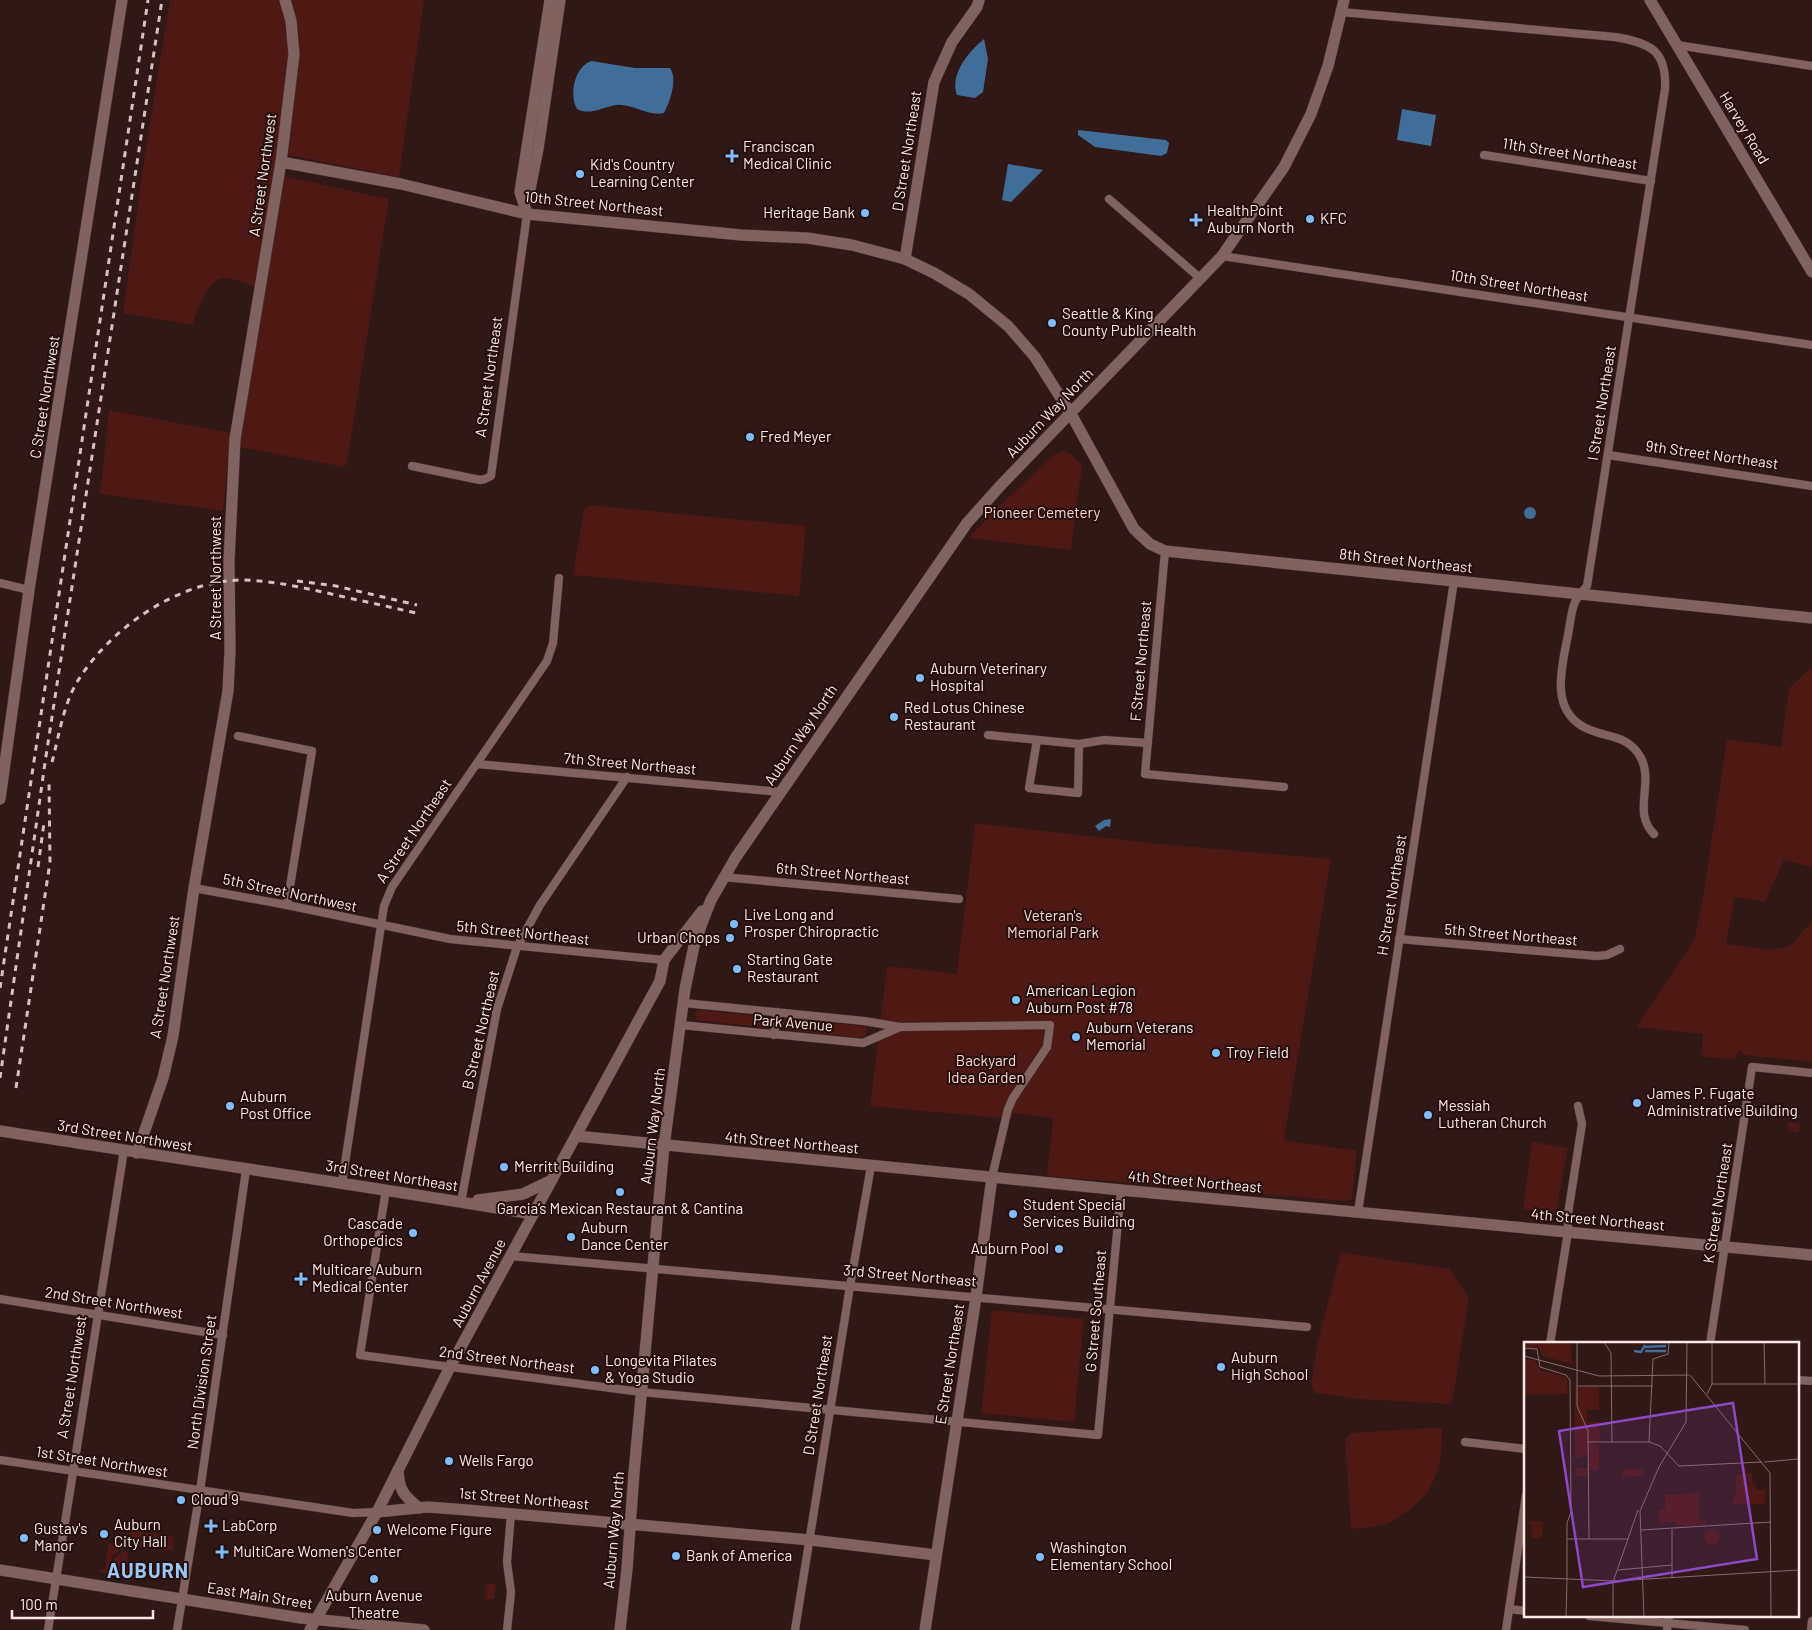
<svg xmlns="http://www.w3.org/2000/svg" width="1812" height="1630" font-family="Barlow,sans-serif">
<rect width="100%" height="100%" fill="#2f1816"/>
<!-- green -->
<g fill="#4e1814">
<path d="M170,0H424L399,177L283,154L279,175L389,199L347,463L344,467L229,445L223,511L100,494L109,410L236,434L260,288C249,285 236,279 225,278C208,277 198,311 192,325L123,313L145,153Z"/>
<polygon points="1064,451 1071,454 1082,465 1071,550 969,538 991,514 1055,454"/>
<polygon points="589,505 806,526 799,596 573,575 584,510"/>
<polygon points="1812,667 1812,867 1784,860 1765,902 1735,897 1726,944 1773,950 1790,946 1812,921 1812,1062 1745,1055 1739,1051 1734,1059 1701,1057 1703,1034 1636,1027 1694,940 1703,897 1727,739 1781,747 1789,688"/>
<polygon points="975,823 1160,844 1331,859 1284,1140 1357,1151 1352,1199 1345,1201 1047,1176 1053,1118 1013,1113 1011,1119 870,1106 887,966 957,974"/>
<polygon points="700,1010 767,1017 770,1018 771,1025 768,1028 697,1020 695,1014 696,1011"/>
<polygon points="786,1019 863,1026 867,1028 867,1033 862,1038 785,1030 783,1029 783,1020"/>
<polygon points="1789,1122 1800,1123 1799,1132 1788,1131"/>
<polygon points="1532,1142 1568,1148 1556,1213 1523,1209"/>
<polygon points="1341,1252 1449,1269 1469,1297 1452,1404 1358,1399 1316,1393 1311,1387 1317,1345"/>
<polygon points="992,1310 1084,1319 1074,1422 981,1413"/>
<path d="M1442,1427C1443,1464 1436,1494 1403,1514C1397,1518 1392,1522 1386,1524C1374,1527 1363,1528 1351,1529L1345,1440L1351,1433Z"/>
<polygon points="130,1530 174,1537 173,1551 139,1546 127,1531"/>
<polygon points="117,1540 123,1548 112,1556 110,1571 112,1574 99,1572 99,1569 105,1569 108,1545"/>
<polygon points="125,1550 129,1556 127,1558 141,1575 137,1579 116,1575 112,1570 114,1558"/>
<polygon points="486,1583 496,1584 494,1599 484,1599"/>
</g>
<!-- water -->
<g fill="#406e99">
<path d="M984,39L988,59L983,92L975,98L957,95C949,75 969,51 984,39Z"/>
<path d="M591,61L635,68H670C678,79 670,102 664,113C648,117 632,103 616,105C603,107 590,116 577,109C569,94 574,68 591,61Z"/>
<polygon points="1402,109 1436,115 1431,146 1397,140"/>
<polygon points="1078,130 1166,140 1169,143 1167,153 1161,156 1095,147 1078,135"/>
<polygon points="1008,164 1043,170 1011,202 1002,200"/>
<circle cx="1530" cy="513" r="6"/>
<polygon points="1111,819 1110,827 1106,826 1099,831 1095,826 1104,820"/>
</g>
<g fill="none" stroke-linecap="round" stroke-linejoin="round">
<defs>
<g id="street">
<path d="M1341,12L1615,37C1650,43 1667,50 1665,89L1587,586C1583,591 1578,596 1575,602C1571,611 1570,625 1568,635C1562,666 1550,707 1582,726C1603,739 1627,732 1641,758C1654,783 1632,813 1654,834"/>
<polyline points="1677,45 1812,66"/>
<polyline points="1484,155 1651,181"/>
<polyline points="1109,199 1201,279"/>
<polyline points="1222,256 1812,345"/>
<polyline points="1608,455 1812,486"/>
<polyline points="412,466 480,480 485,479 491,476 527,214"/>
<polyline points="1165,551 1145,774 1284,787"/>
<polyline points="0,583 29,590"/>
<polyline points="988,735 1079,744 1104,740 1148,743"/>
<polyline points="238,736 312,751 287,905"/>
<polyline points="1037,740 1029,788 1078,793 1079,744"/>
<polyline points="477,764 780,792"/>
<polyline points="723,877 959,899"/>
<polyline points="194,888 287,905 450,939 664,960"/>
<polyline points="1399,939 1597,956 1607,955 1620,949"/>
<polyline points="684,1003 864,1021 900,1027 1050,1025 1047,1047 1013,1098 1008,1109 992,1177"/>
<polyline points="681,1025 863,1043 900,1027"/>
<polyline points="774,1035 777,1012"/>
<polyline points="342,1183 384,906 392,887 547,661 553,643 559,578"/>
<polyline points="386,1189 360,1355 641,1392 1098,1435 1121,1190"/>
<polyline points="461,1202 497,1009 517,947 540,905 627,777"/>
<polyline points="1358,1212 1454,581"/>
<polyline points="511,1256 1307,1327"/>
<polyline points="0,1299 223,1335"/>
<polyline points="1550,1344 1568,1232 1568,1214 1582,1124 1578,1106"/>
<polyline points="1710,1344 1752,1067 1812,1073"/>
<polyline points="1798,1380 1812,1381"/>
<polyline points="1465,1442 1526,1449"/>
<polyline points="0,1460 353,1513 377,1512"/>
<polyline points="1509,1609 1526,1611"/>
<polyline points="1589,1616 1745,1630"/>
<polyline points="48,1630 124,1150"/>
<polyline points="177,1630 200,1491 246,1170"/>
<polyline points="507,1630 511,1592 507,1562 511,1513"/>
<polyline points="795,1630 850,1286 871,1166"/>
<polyline points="1506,1630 1526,1495"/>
<polyline points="1667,1630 1669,1616"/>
<polyline points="1811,1630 1812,1621"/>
</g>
<g id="secondary">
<polyline points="1650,0 1812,272"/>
<polyline points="281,162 401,184 527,214 741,235 807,238 852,245 905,259 934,273 969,294 1008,326 1035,357 1071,414 1134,529 1150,544 1165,551 1812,618"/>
<polyline points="524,202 529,194 538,149 560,0"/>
<polyline points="527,214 520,192 550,0"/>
<polyline points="905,259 934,82 952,42 977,7 979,0"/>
<polyline points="0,799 29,590 122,0"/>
<path d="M0,1131C178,1159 356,1184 533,1214"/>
<polyline points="576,1136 1121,1190 1812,1255"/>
<polyline points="137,1153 163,1078 173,1036 194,888 228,691 230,651 229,561 235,439 281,162 294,54 291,21 285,0"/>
<polyline points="478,1200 523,1194 552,1180"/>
<path d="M398,1470C399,1490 403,1495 419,1508"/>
<polyline points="377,1512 428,1507 467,1510 811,1540 936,1555"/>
<polyline points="0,1570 301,1618 424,1630"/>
<polyline points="310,1630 377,1512 450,1367 660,981 664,960 702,911"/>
<polyline points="620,1630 627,1569 634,1473 664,1146 685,989 694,946 702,923 711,900 736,857 967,523 1001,485 1222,256 1284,167 1311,114 1328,66 1344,0"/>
<polyline points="925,1630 976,1297 992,1177"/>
</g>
</defs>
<!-- street casing -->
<use href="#street" stroke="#483635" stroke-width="9"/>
<!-- secondary casing -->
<use href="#secondary" stroke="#483635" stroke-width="12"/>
<!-- street -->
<use href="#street" stroke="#80635f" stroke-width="8"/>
<!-- secondary -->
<use href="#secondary" stroke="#80635f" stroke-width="11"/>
<!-- rail -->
<g stroke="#d5c2c0" stroke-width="3" stroke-dasharray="6 6" stroke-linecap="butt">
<polyline points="297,581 336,586 417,605"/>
<path d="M52,762C59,736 63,706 77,682C110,628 180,579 245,580C273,581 300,587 327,593C357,600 386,606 416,613"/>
<polyline points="38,867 44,823"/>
<polyline points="0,988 148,0"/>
<polyline points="0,1078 46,756 162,0"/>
<polyline points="16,1088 50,862 49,780"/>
</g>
</g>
<!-- markers -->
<g fill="#7fbdfa" stroke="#250f0d" stroke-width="2">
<path d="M729.5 148.5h5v5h5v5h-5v5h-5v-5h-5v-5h5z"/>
<circle cx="580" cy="174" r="5"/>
<circle cx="865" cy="213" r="5"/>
<circle cx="1310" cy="219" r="5"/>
<path d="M1193.5 212.5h5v5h5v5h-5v5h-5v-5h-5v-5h5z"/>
<circle cx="1052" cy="323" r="5"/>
<circle cx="750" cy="437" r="5"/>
<circle cx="920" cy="678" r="5"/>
<circle cx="894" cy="717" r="5"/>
<circle cx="734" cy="924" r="5"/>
<circle cx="730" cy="938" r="5"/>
<circle cx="737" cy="969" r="5"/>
<circle cx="1016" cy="1000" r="5"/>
<circle cx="1076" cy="1037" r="5"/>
<circle cx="1216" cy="1053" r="5"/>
<circle cx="1637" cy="1103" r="5"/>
<circle cx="230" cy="1106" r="5"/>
<circle cx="1428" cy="1115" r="5"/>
<circle cx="504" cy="1167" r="5"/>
<circle cx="620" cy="1192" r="5"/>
<circle cx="1013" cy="1214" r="5"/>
<circle cx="413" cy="1233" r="5"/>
<circle cx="571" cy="1237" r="5"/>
<circle cx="1059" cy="1249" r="5"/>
<path d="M298.5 1271.5h5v5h5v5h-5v5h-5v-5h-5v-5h5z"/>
<circle cx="1221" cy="1367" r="5"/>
<circle cx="595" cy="1370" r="5"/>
<circle cx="449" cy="1461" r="5"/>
<circle cx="181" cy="1500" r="5"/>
<path d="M208.5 1518.5h5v5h5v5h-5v5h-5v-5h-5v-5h5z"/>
<circle cx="377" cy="1530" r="5"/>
<circle cx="104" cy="1534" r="5"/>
<circle cx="24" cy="1538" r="5"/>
<path d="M219.5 1544.5h5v5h5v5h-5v5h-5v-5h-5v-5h5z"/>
<circle cx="676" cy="1556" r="5"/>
<circle cx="1040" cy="1557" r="5"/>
<circle cx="374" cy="1579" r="5"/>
</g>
<g text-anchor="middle" stroke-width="4" stroke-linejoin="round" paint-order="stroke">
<!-- street labels -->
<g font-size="15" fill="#fbe9e7" stroke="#250f0d">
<text transform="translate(1744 128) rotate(59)" y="5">Harvey Road</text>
<text transform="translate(907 151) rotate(-81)" y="5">D Street Northeast</text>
<text transform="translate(1570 154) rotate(9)" y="5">11th Street Northeast</text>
<text transform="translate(263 175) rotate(-82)" y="5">A Street Northwest</text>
<text transform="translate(594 204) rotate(6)" y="5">10th Street Northeast</text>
<text transform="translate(1519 286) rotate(9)" y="5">10th Street Northeast</text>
<text transform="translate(489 377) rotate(-82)" y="5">A Street Northeast</text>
<text transform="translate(45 397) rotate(-81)" y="5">C Street Northwest</text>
<text transform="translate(1602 403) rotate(-81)" y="5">I Street Northeast</text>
<text transform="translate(1050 413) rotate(-46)" y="5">Auburn Way North</text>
<text transform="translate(1712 455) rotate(8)" y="5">9th Street Northeast</text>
<text transform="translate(1406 561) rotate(6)" y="5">8th Street Northeast</text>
<text transform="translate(216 578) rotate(-90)" y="5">A Street Northwest</text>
<text transform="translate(1141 661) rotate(-85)" y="5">F Street Northeast</text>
<text transform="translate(801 735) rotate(-56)" y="5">Auburn Way North</text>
<text transform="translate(630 764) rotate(5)" y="5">7th Street Northeast</text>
<text transform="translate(414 831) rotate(-56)" y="5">A Street Northeast</text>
<text transform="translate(843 874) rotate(5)" y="5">6th Street Northeast</text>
<text transform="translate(290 893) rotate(12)" y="5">5th Street Northwest</text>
<text transform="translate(1392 895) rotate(-81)" y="5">H Street Northeast</text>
<text transform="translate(523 933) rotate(6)" y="5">5th Street Northeast</text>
<text transform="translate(1511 935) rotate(5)" y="5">5th Street Northeast</text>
<text transform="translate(165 977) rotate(-81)" y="5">A Street Northwest</text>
<text transform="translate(793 1023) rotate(5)" y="5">Park Avenue</text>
<text transform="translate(481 1030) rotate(-77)" y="5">B Street Northeast</text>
<text transform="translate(653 1126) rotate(-83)" y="5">Auburn Way North</text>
<text transform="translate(125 1136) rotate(9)" y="5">3rd Street Northwest</text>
<text transform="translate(792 1143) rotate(5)" y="5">4th Street Northeast</text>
<text transform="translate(392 1176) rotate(9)" y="5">3rd Street Northeast</text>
<text transform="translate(1195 1182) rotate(5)" y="5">4th Street Northeast</text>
<text transform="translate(1718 1203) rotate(-81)" y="5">K Street Northeast</text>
<text transform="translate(1598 1220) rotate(5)" y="5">4th Street Northeast</text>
<text transform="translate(910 1276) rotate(5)" y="5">3rd Street Northeast</text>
<text transform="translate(479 1283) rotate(-62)" y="5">Auburn Avenue</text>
<text transform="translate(114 1303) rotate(9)" y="5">2nd Street Northwest</text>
<text transform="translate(1096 1311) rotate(-85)" y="5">G Street Southeast</text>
<text transform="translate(507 1360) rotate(7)" y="5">2nd Street Northeast</text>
<text transform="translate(950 1364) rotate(-81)" y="5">E Street Northeast</text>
<text transform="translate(72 1377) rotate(-81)" y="5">A Street Northwest</text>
<text transform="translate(202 1382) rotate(-82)" y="5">North Division Street</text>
<text transform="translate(818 1395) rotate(-81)" y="5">D Street Northeast</text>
<text transform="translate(102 1462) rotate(9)" y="5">1st Street Northwest</text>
<text transform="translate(524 1499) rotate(5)" y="5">1st Street Northeast</text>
<text transform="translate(614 1530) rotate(-85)" y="5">Auburn Way North</text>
<text transform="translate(260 1596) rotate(9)" y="5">East Main Street</text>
</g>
<!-- poi labels -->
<g font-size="15" fill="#fbe9e7" stroke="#250f0d" text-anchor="start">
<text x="743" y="152">Franciscan<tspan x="743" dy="17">Medical Clinic</tspan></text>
<text x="590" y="170">Kid's Country<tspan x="590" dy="17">Learning Center</tspan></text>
<text x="1207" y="216">HealthPoint<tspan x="1207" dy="17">Auburn North</tspan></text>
<text x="855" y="218" text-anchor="end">Heritage Bank</text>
<text x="1320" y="224">KFC</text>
<text x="1062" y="319">Seattle &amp; King<tspan x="1062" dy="17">County Public Health</tspan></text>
<text x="760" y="442">Fred Meyer</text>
<text x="930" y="674">Auburn Veterinary<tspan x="930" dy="17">Hospital</tspan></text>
<text x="904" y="713">Red Lotus Chinese<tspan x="904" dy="17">Restaurant</tspan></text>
<text x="744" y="920">Live Long and<tspan x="744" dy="17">Prosper Chiropractic</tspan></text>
<text x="720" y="943" text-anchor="end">Urban Chops</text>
<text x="747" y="965">Starting Gate<tspan x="747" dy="17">Restaurant</tspan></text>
<text x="1026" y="996">American Legion<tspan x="1026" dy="17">Auburn Post #78</tspan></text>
<text x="1086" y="1033">Auburn Veterans<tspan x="1086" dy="17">Memorial</tspan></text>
<text x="1226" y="1058">Troy Field</text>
<text x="1647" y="1099">James P. Fugate<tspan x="1647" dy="17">Administrative Building</tspan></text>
<text x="240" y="1102">Auburn<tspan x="240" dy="17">Post Office</tspan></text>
<text x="1438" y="1111">Messiah<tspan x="1438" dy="17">Lutheran Church</tspan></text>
<text x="514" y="1172">Merritt Building</text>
<text x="1023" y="1210">Student Special<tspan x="1023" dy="17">Services Building</tspan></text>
<text x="620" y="1214" text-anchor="middle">Garcia’s Mexican Restaurant &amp; Cantina</text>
<text x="403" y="1229" text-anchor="end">Cascade<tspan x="403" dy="17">Orthopedics</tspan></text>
<text x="581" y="1233">Auburn<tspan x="581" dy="17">Dance Center</tspan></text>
<text x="1049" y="1254" text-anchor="end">Auburn Pool</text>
<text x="312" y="1275">Multicare Auburn<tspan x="312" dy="17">Medical Center</tspan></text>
<text x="1231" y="1363">Auburn<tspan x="1231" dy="17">High School</tspan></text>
<text x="605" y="1366">Longevita Pilates<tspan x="605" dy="17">&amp; Yoga Studio</tspan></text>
<text x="459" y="1466">Wells Fargo</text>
<text x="191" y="1505">Cloud 9</text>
<text x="114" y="1530">Auburn<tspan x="114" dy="17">City Hall</tspan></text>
<text x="222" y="1531">LabCorp</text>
<text x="34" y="1534">Gustav's<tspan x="34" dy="17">Manor</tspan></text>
<text x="387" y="1535">Welcome Figure</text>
<text x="1050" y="1553">Washington<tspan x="1050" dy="17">Elementary School</tspan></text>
<text x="233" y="1557">MultiCare Women's Center</text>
<text x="686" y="1561">Bank of America</text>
<text x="374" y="1601" text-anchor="middle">Auburn Avenue<tspan x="374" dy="17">Theatre</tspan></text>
</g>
<!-- park labels -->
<g font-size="15" fill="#fed5d0" stroke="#250f0d">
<text x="1042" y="518">Pioneer Cemetery</text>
<text x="1053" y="921">Veteran's<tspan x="1053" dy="17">Memorial Park</tspan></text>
<text x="986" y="1066">Backyard<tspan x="986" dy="17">Idea Garden</tspan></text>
</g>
<!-- district labels -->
<g font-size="20" font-weight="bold" letter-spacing="1" fill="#9ac8f5" stroke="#250f0d">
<text x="148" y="1578">AUBURN</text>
</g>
</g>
<!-- overview -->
<g transform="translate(1524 1342)">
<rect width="275" height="275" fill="#2f1816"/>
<path d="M0,0H47L48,22L18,14L15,6L0,5ZM0,18H10L17,28L43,35L44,52L0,53ZM51,45H75V68H63V79L75,80L76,99L64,101L75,102V128H64V134H52L51,126H64V112L51,117ZM220,124H223L222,132L228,131L229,143H232L233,148L241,147V162H207L212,153V133H217ZM120,127V134L98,135L99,128ZM175,151V178H182L183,183L153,185L152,180L135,181V168L141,167V153ZM6,179L19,180L18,196H6L9,189ZM180 195a8 8 0 1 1 16 0a8 8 0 1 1-16 0Z" fill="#4e1814"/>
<path fill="none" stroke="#406e99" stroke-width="2.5" d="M121,5L142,4M110,9L117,10L121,3M121,9H142"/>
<path fill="none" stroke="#816c6a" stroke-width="1" d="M53,0V64L64,89L65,197M80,0L87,11L88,100M240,0L241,42M0,6L13,7L16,25L42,33L46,38L47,170L43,181V237M0,14L75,34L165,33M166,33L246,131L247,275M188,42H275M53,44H129M183,52L188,42V0M64,100H125L136,104L155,124L238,120M125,100L129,17L144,12L145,0M240,120L275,117M148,187V235M117,188L247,180M43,197H104M94,228L148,223M0,235L90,239L275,228M42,275L43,237M89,275V240L114,168M120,275L116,169L135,125L162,80L163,0"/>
<path fill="#8e48c5" fill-opacity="0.15" stroke="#8e48c5" stroke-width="2.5" d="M209,61L233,217L59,245L35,89Z"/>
<rect width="275" height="275" fill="none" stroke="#fbe9e7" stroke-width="2.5"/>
</g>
<!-- scale -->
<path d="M12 1610v8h141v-8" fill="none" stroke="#fbe9e7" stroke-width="2.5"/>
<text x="20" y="1610" font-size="15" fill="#fbe9e7" stroke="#250f0d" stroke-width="4" paint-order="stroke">100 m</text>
</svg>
